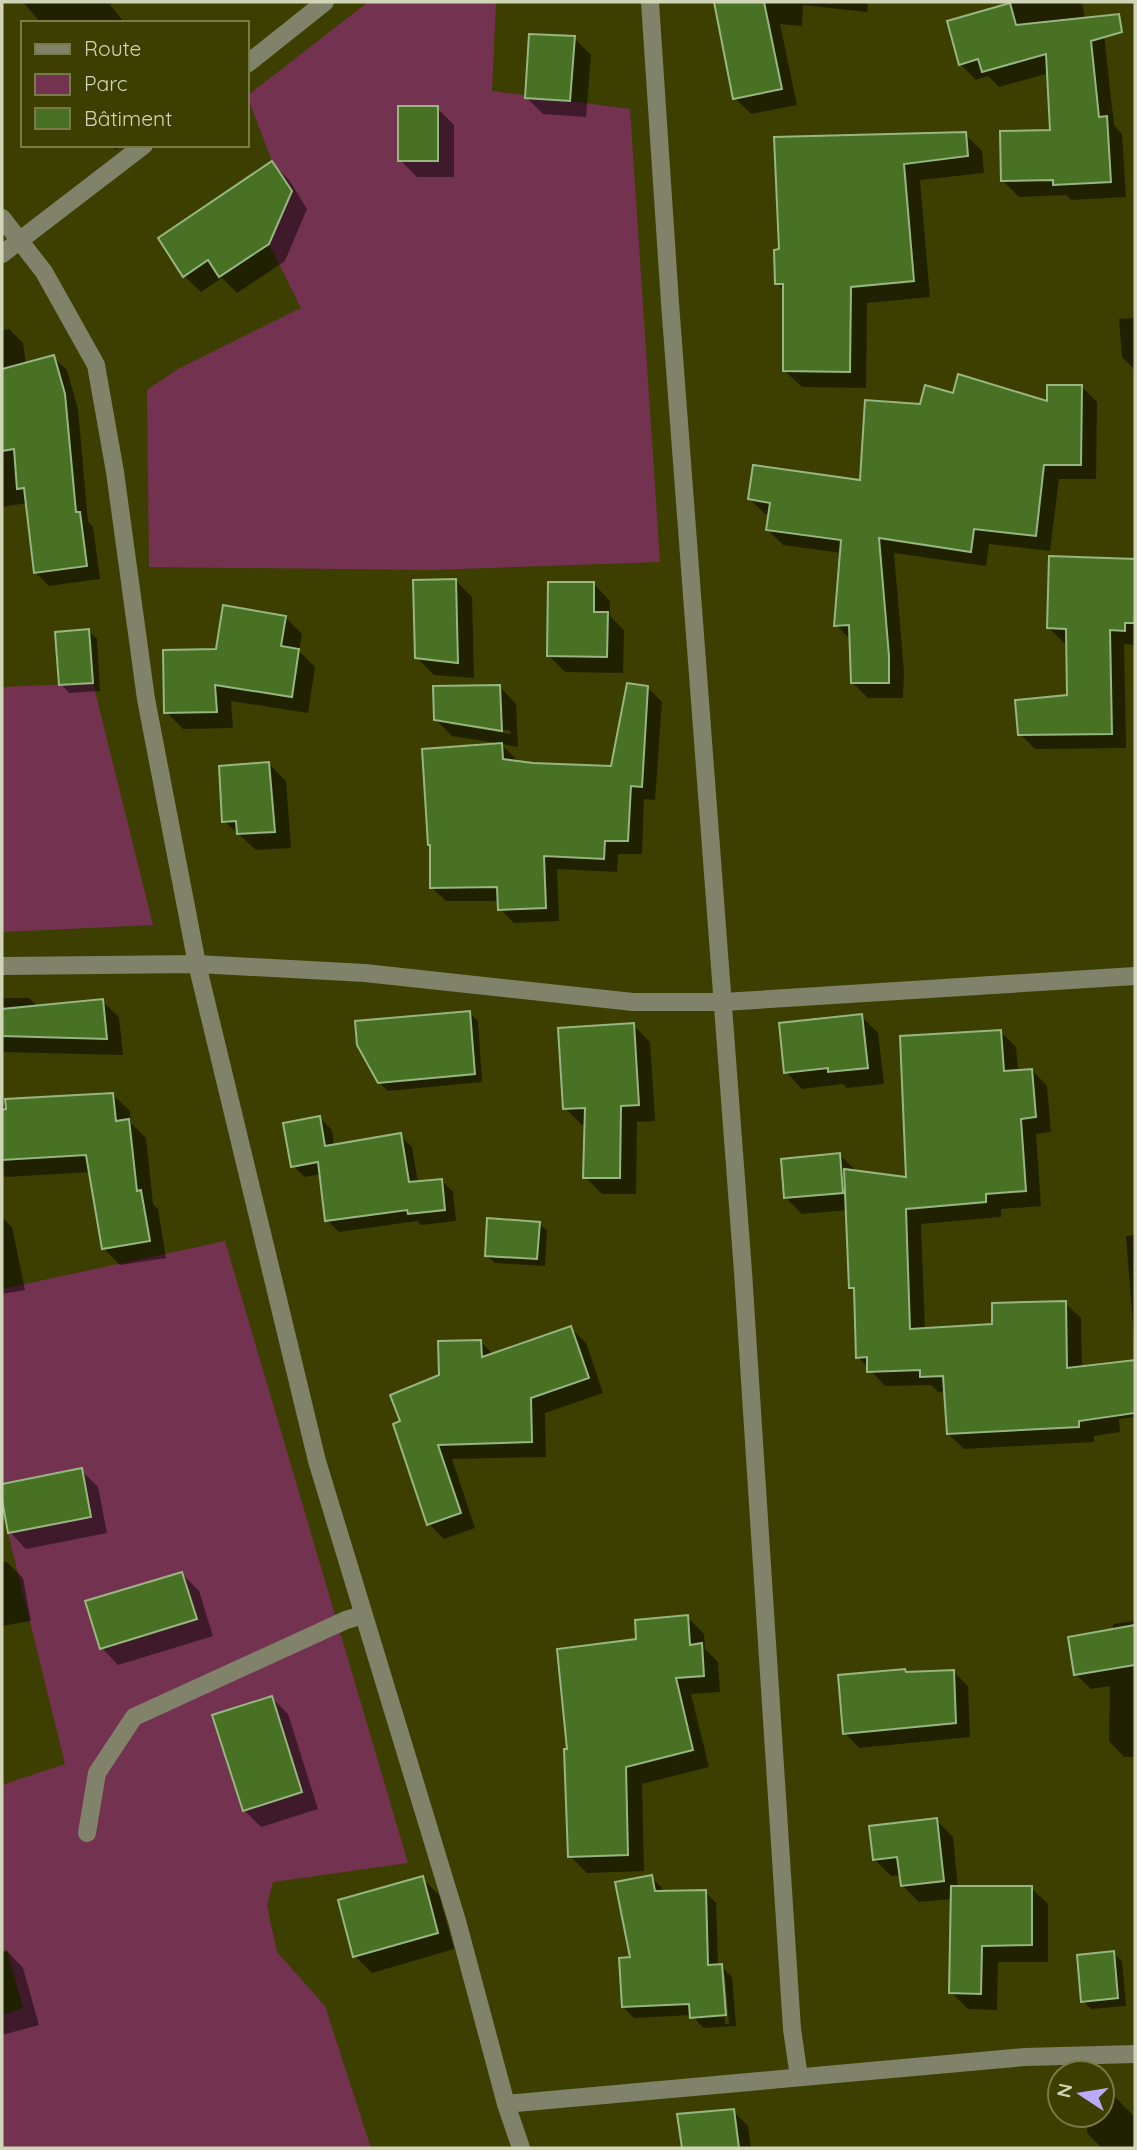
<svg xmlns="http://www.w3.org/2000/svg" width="1137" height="2150" font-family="Quicksand,sans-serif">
<rect width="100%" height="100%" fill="#3c3f00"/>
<!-- green -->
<g fill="#743251">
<polygon points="368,2 496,2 492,91 630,109 660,562 432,570 149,567 147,390 178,369 301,308 269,244 292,191 272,161 247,96"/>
<polygon points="93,683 153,925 2,932 2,687"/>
<polygon points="225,1241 408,1863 273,1882 267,1906 277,1952 325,2006 371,2148 2,2148 2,2015 23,2008 7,1950 2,1951 2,1785 65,1764 8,1533 91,1516 81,1468 2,1484 2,1289"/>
</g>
<!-- shadow -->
<g fill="#0007" fill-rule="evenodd">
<polygon points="23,2 115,2 110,5 125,23 41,23"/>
<polygon points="717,2 868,2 867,12 803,5 802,26 780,24 797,105 751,114 735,98"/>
<polygon points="1015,2 1082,2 1085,19 1104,35 1114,125 1122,134 1126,197 1071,200 1066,195 1019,197 1003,181 1052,131 1049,73 999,87 988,76 976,80 960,64 949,23"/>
<polygon points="574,38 591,55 586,117 543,114 526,97"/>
<polygon points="437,108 454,125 454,177 417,177 400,160"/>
<polygon points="965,134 982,151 984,173 920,180 930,297 867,303 866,388 802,387 785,371 785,292 777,283 780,251 776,139"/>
<polygon points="111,145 121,145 116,150"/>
<polygon points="272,163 289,180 307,209 285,261 237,293 222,278 201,292 184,276"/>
<polygon points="1135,318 1135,370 1122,357 1119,319"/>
<polygon points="9,329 23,343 26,364 53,357 67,370 78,409 88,522 93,527 100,579 49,586 35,572 27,503 2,507 2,330"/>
<polygon points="1081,386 1097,402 1096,479 1059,479 1050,551 989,544 986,566 894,553 904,672 903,698 868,698 853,683 852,641 836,625 842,553 783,545 768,530 770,515 765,514 750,499 862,482 921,406 954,395 1049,403"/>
<polygon points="1051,558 1135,560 1135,645 1124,644 1126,748 1035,749 1020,734 1068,697 1068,643 1064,643 1049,628"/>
<polygon points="455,580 472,597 474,678 434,675 417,658"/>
<polygon points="594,584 610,601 610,616 624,630 623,673 565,672 548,655"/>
<polygon points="285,617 302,634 299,651 315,667 308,713 231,701 233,728 183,729 166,712 218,650"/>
<polygon points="89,631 97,639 100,691 69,693 61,684"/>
<path d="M500,687L516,704L518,747L501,744L515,758L516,762L613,768L648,688L662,702L655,800L644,799L642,854H618L617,872L557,869L559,921L514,923L500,909V901H446L432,888V847L430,845L497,743L452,736L435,719ZM450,721L511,731L510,734L450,724Z"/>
<polygon points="269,764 286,781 291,848 256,850 224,821"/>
<polygon points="2,998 29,998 38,1007 102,1001 119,1017 123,1055 2,1052"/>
<polygon points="470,1013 478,1021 482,1082 388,1091 379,1082"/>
<polygon points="861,1016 878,1033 884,1084 847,1088 843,1084 802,1089 786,1072"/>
<polygon points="633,1025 650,1042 655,1121 637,1122 636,1194 602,1194 585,1177 586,1125 582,1125 565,1108"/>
<polygon points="1001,1032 1016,1047 1018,1072 1032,1070 1047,1086 1051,1132 1036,1134 1041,1206 1001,1209 1001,1217 921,1224 925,1330 994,1326 1065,1303 1081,1318 1082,1368 1127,1362 1135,1370 1135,1417 1119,1419 1120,1432 1094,1436 1094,1442 964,1449 948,1434 946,1391 938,1392 931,1385 885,1386 858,1357 855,1292 850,1287 847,1210 802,1214 785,1197 840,1155 857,1172 907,1179"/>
<polygon points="113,1095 130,1111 131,1123 146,1138 153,1204 158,1209 166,1258 120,1265 103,1248 91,1172 6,1177 2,1173 2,1101"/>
<polygon points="320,1118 332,1130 334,1147 400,1135 412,1147 418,1183 441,1180 453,1192 456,1221 421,1225 417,1221 339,1232 327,1220 321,1174 305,1177 293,1166"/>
<polygon points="2,1217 12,1227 25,1290 2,1294"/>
<polygon points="539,1223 547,1231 545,1266 495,1263 486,1255"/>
<polygon points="1135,1235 1135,1351 1126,1236"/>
<polygon points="571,1328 586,1343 603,1393 545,1413 546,1457 452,1459 475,1528 444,1539 429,1524 441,1377 480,1341 494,1355"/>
<polygon points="81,1470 98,1487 107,1533 26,1549 10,1532 2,1486"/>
<polygon points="2,1562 7,1562 23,1578 31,1621 2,1626"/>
<polygon points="182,1574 199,1591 213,1636 118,1665 102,1648"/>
<polygon points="687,1617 704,1634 705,1649 718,1662 720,1692 691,1694 709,1767 642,1784 644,1871 587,1873 570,1856 638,1641"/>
<polygon points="1135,1621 1135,1757 1124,1757 1109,1741 1110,1686 1091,1689 1075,1674 1113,1631 1113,1624"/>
<polygon points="905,1671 908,1674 954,1672 968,1686 970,1737 859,1748 845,1733"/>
<polygon points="272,1698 288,1714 318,1809 261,1827 244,1810"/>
<polygon points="936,1820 953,1837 958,1887 1031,1888 1048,1904 1048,1962 998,1962 997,2010 968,2009 951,1992 952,1899 919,1902 902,1885 901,1875 891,1876 874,1859"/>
<path d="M651,1877L662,1888L663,1893L705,1892L716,1903L718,1966H721L732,1977L736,2026L703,2028L692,2015L634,2018L623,2007L632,1959ZM721,1975H725L729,2024H725Z"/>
<polygon points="422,1878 439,1895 454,1949 372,1973 355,1956"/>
<polygon points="7,1951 23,1968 39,2025 2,2035 2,1953"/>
<polygon points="1113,1953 1122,1961 1126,2006 1091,2009 1083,2001"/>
<polygon points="1102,2098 1116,2098 1133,2115 1133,2148 1102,2148 1087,2133 1087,2115 1102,2115"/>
<polygon points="733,2111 748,2126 751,2148 682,2148 679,2116"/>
</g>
<!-- building -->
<g fill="#487123" stroke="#97b682" stroke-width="2">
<polygon points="714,2 764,2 782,89 733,99"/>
<polygon points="1010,3 1016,25 1119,14 1122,32 1091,41 1099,117 1107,116 1111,182 1053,185 1053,180 1001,181 1000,131 1050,130 1046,54 982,72 978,59 959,65 947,21"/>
<polygon points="529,34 575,36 570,101 525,98"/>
<rect x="398" y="106" width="40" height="55"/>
<polygon points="966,132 968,156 904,164 914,281 851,287 850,372 783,371 783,284 775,284 774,250 779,249 774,137"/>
<polygon points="272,161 292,191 269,244 219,277 208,260 183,277 158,238"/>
<polygon points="54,355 65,394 76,512 80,512 87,566 34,573 24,488 17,489 14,449 2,451 2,369"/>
<polygon points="958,374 1047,401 1047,385 1082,385 1081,465 1044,465 1036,536 974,529 971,552 879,538 889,656 889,683 851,683 849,625 834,626 841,540 766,530 770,503 748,499 753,465 860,480 865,400 920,404 925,385 953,393"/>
<polygon points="1049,556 1135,559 1135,623 1125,623 1125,631 1110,630 1112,734 1018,735 1015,700 1067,695 1066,629 1047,628"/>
<polygon points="456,579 458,663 415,658 413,580"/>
<polygon points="548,582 594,582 594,612 608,612 607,657 547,656"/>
<polygon points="223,605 286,616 281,646 299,649 292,697 215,685 217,712 164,713 163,650 216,649"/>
<polygon points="89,629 93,683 59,685 55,632"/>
<polygon points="627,683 648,686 642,787 631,786 628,841 605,841 604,859 544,856 546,908 498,910 497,887 430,888 430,845 428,845 422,749 502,743 503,759 533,763 611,766"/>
<polygon points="500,685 502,731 434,720 433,686"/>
<polygon points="269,762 275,832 237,834 236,821 222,822 219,766"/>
<polygon points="103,999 107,1039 2,1036 2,1009"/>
<polygon points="470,1011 475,1074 378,1083 357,1045 355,1021"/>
<polygon points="862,1014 868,1068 828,1072 828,1068 784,1073 779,1023"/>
<polygon points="634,1023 639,1105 621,1106 620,1178 583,1178 585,1108 563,1109 558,1028"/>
<polygon points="1001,1030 1004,1071 1032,1069 1036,1117 1021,1119 1026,1191 986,1194 986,1202 906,1209 910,1329 992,1324 992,1303 1066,1301 1067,1368 1135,1360 1135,1413 1079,1421 1079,1427 947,1434 943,1376 920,1377 920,1370 867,1372 867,1357 856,1358 854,1288 849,1288 844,1169 906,1177 900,1036"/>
<polygon points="113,1093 116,1121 129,1119 137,1191 141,1190 150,1241 102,1249 86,1155 2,1160 2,1110 6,1109 5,1099"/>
<polygon points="320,1116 325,1146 401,1133 409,1182 442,1179 445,1210 408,1214 407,1210 325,1221 318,1162 291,1167 283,1123"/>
<polygon points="840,1153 843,1193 784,1198 781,1159"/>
<polygon points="487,1218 540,1222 537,1259 485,1256"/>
<polygon points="571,1326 589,1378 531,1398 532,1442 438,1445 461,1513 427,1525 393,1424 400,1421 390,1395 439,1375 438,1341 481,1340 482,1357"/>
<polygon points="82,1468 91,1517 8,1533 2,1500 2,1484"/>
<polygon points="182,1572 197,1619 100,1649 85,1601"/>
<polygon points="688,1615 690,1645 702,1643 704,1676 676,1678 693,1750 626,1767 628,1855 568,1857 564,1749 567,1749 557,1649 636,1639 635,1620"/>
<polygon points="1135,1625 1135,1665 1074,1675 1068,1637"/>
<polygon points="905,1669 906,1672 954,1670 956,1723 843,1734 838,1675"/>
<polygon points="272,1696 302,1792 243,1811 212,1715"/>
<polygon points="937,1818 944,1881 901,1886 897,1857 873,1860 869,1826"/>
<polygon points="652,1875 655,1891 706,1890 708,1965 722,1964 726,2015 690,2018 689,2004 622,2007 619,1958 630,1957 615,1882"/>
<polygon points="423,1876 438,1933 353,1957 338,1900"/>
<polygon points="951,1886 1032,1886 1032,1945 982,1946 981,1994 949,1993"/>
<polygon points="1114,1951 1118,1998 1081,2002 1077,1955"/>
<polygon points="734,2109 739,2148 682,2148 677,2114"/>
</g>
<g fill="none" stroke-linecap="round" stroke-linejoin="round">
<!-- minor -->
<g stroke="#80826a" stroke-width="18">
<polyline points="650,2 670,303 743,1272 792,2029 799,2077"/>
<polyline points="247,64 325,2"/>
<polyline points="2,218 44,272 96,365 115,472 146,699 197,964 317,1461 457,1921 506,2104 521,2148"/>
<polyline points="2,254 144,145"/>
<polyline points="2,966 197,964 365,973 633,1002 723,1002 1135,976"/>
<polyline points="87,1833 97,1773 134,1717 346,1620 363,1615"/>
<polyline points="506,2104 1025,2057 1135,2054"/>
</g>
</g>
<!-- border -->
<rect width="1137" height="2150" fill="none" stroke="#d1d5b7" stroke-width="7"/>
<!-- legend -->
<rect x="21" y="21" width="228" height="126" fill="#3c3f00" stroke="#787b49" stroke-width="2"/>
<rect x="35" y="44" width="35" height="10" fill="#80826a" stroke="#787b49" stroke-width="2"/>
<text x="84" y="56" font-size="21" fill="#d1d5b7">Route</text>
<rect x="35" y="74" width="35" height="21" fill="#743251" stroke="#787b49" stroke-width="2"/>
<text x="84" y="91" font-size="21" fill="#d1d5b7">Parc</text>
<rect x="35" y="108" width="35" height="21" fill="#487123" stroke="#787b49" stroke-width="2"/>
<text x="84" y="126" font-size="21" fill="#d1d5b7">Bâtiment</text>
<!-- north arrow -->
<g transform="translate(1081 2094) rotate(282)"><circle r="33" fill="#3c3f00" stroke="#787b49" stroke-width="2"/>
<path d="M0-5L12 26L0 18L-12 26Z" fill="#baaaf7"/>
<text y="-10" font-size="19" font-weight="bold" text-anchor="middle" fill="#d1d5b7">N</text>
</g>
</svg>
